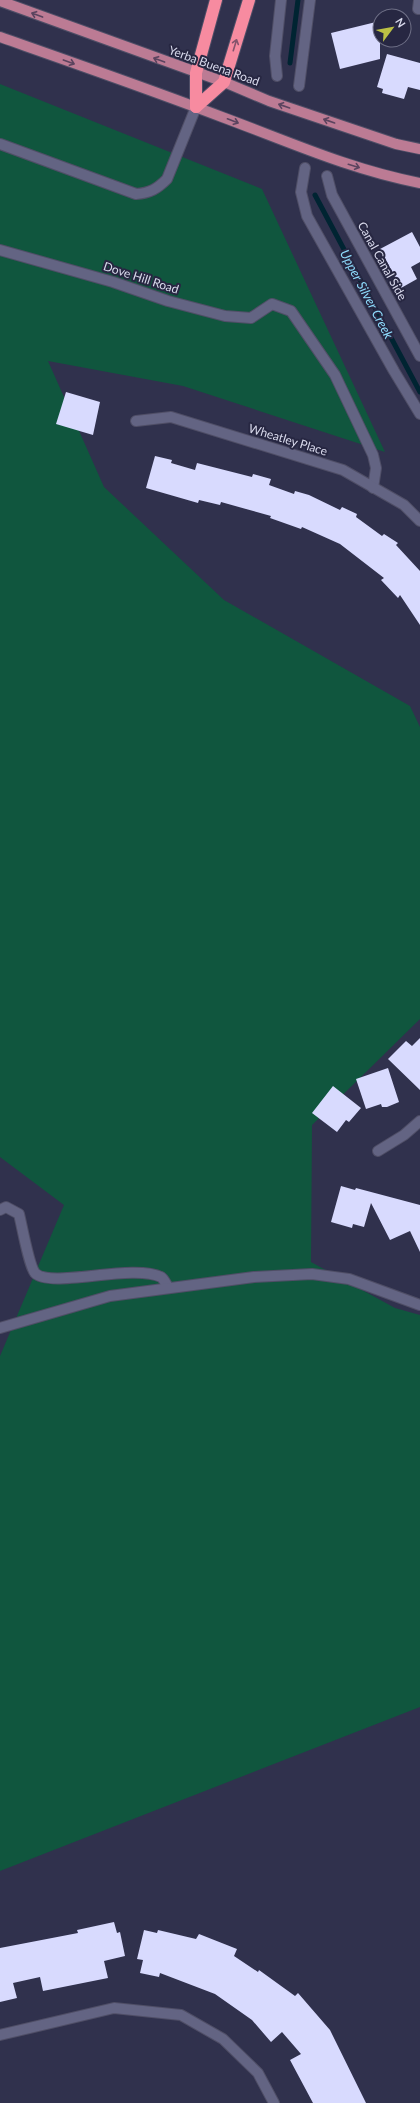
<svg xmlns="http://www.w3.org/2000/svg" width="420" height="2103" font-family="Lato,sans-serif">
<rect width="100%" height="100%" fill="#30314d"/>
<!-- green -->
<polygon fill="#10563e" points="0,84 262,189 385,452 183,386 48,361 104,487 224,600 410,706 420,727 420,1019 312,1125 311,1262 395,1308 420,1315 420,1707 0,1871 0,1356 64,1205 0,1157"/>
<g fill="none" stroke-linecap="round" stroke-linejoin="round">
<!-- stream -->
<g stroke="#002432" stroke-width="5">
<polyline points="290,63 298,0"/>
<polyline points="315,195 420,392"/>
</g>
</g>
<!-- building -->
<g fill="#d8dafe">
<polygon points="376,22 380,36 380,59 340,69 331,33"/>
<polygon points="387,54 420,63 420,90 408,87 404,99 382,93 383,89 377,87"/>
<polygon points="412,232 420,247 420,262 411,267 417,279 401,288 380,249"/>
<polygon points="66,392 100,402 93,435 56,424"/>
<polygon points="155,456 172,460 171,463 195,470 197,463 252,477 253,474 271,479 269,485 294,494 295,491 309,495 340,510 342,507 357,514 356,517 382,536 384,534 398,543 396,545 420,571 420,625 400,595 398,598 381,580 384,578 340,544 302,527 301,529 270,518 271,516 221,502 220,505 199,500 198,503 146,488"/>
<polygon points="420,1038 420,1090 388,1059 406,1041 412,1046"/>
<polygon points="388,1068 399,1102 387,1107 382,1107 381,1104 366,1109 356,1079"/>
<polygon points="333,1086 361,1108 349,1122 346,1120 337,1132 312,1113"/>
<polygon points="341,1186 355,1190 356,1188 420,1205 420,1252 410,1231 390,1240 371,1203 364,1227 353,1224 352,1228 331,1222"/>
<polygon points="114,1922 117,1933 120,1932 125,1956 104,1961 108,1978 43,1991 40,1977 13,1983 17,1998 0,2002 0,1948 78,1933 77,1930"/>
<polygon points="144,1930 157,1933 158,1930 196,1939 199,1934 237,1949 234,1956 258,1972 259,1970 295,1996 298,1993 330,2030 366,2103 313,2103 290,2060 301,2054 282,2032 271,2042 252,2020 215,1994 160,1973 159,1977 140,1973 143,1960 137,1959"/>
</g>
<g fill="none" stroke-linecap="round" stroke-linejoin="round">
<defs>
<g id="minor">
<polyline points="419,0 418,9 420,9"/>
<polyline points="277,76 275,56 281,0"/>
<polyline points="299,86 310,0"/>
<path d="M0,144L136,194C150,193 157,189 167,179L196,107"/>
<polyline points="305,168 301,192 307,216 394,371 420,414"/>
<polyline points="327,176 332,195 420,356"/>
<polyline points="0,250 113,282 168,301 225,316 251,318 272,304 291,311 335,375 373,455 376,468 373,488"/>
<polyline points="136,421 171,417 343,470 404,505 420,521"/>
<polyline points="378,1151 404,1135 420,1121"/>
<path d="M0,1210L6,1207L19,1214C22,1226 29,1266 35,1273C50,1289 133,1263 161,1277C164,1279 166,1284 168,1287"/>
<polyline points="0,1328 110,1296 254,1277 312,1274 349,1279 420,1305"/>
<polyline points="0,2035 114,2008 181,2015 223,2039 258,2073 274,2103"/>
</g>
<g id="major">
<polyline points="0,1 224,82 269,101 396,144 420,149"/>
<path d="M0,37C74,63 149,89 222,117C287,141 351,170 420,183"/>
</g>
<g id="highway">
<polyline points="196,107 224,82 249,0"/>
<polyline points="196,107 196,73 216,0"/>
</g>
</defs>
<!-- minor casing -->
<use href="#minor" stroke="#4f4e66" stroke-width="12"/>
<!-- major casing -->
<use href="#major" stroke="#4f4e66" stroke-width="12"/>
<!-- highway casing -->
<use href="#highway" stroke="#4f4e66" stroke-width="14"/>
<!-- minor -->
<use href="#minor" stroke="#636483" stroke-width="10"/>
<!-- major -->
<use href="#major" stroke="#bc7b94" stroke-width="10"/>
<!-- highway -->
<use href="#highway" stroke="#f78ba0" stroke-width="12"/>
</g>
<!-- one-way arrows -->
<defs><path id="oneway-shaft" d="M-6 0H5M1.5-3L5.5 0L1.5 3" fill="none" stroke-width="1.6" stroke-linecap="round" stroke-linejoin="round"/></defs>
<g stroke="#5b445f">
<use href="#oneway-shaft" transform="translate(37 15) rotate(-160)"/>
<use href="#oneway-shaft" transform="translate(159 60) rotate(-160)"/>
<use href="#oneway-shaft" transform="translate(69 62) rotate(20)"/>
<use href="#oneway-shaft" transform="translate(284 106) rotate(-161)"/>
<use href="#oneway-shaft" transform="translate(233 121) rotate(21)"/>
<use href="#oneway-shaft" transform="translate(329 121) rotate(-161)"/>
<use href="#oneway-shaft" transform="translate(354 166) rotate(17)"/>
</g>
<use stroke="#85546c" href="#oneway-shaft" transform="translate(235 45) rotate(-73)"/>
<g text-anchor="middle" stroke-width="4" stroke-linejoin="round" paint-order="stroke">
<!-- street labels -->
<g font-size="12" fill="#d9daec" stroke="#272742">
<text transform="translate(214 66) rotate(20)" y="4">Yerba Buena Road</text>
<text transform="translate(382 261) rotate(61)" y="4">Canal Canal Side</text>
<text transform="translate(141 278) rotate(18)" y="4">Dove Hill Road</text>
<text transform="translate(288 440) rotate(17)" y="4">Wheatley Place</text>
</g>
<!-- water labels -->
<g font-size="13" font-style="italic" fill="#8edbfc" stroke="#272742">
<text transform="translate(367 294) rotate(62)" y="5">Upper Silver Creek</text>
</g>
</g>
<!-- north arrow -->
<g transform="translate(392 28) rotate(58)"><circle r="19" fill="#272742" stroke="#6e6f86"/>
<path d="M0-3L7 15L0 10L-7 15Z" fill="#bbc044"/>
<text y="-6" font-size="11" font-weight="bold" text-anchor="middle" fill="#d9daec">N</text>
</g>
</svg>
